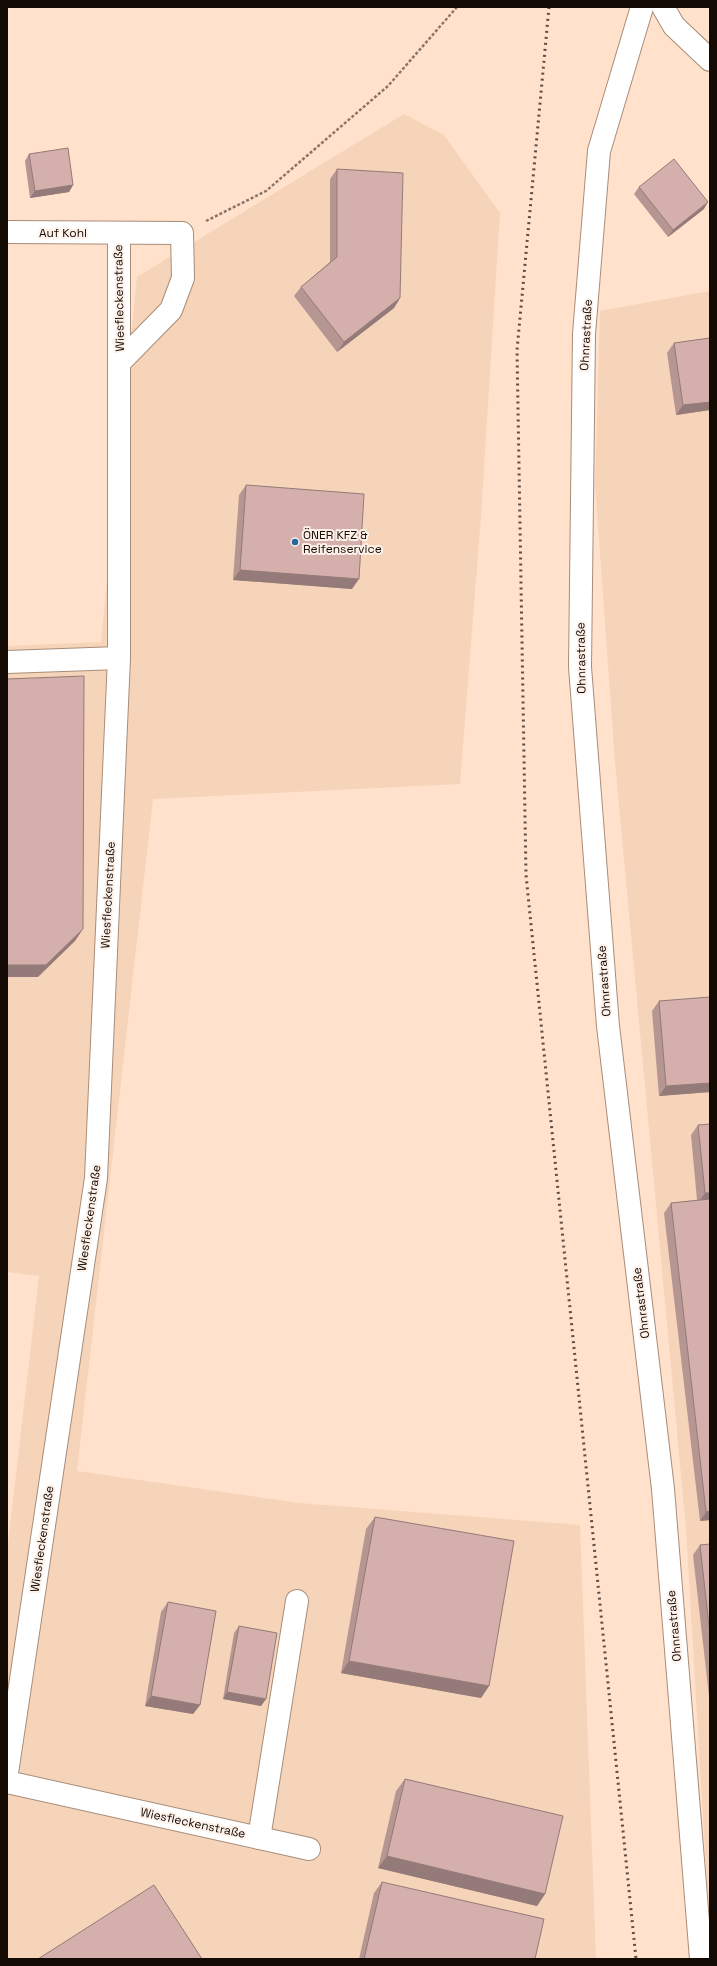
<svg xmlns="http://www.w3.org/2000/svg" width="717" height="1966" font-family="'Space Grotesk',sans-serif">
<rect width="100%" height="100%" fill="#ffe1cc"/>
<!-- built -->
<g fill="#f6d4b9">
<polygon points="404,114 444,135 500,213 481,516 460,784 153,799 77,1471 299,1503 580,1525 596,1959 7,1959 7,1552 39,1276 7,1272 7,646 101,642 137,277"/>
<polygon points="710,291 710,1935 686,1529 615,762 595,485 600,311"/>
</g>
<g fill="none" stroke-linecap="round" stroke-linejoin="round">
<defs>
<g id="minor">
<polyline points="642,7 599,151 584,334 580,667 608,1026 663,1489 701,1959"/>
<polyline points="663,7 674,26 710,60"/>
<polyline points="7,232 182,233 183,278 171,310 120,362"/>
<polyline points="7,662 119,658"/>
<polyline points="7,1773 96,1178 119,658 119,233"/>
<polyline points="7,1782 309,1849"/>
<polyline points="259,1838 297,1601"/>
</g>
</defs>
<!-- minor casing -->
<use href="#minor" stroke="#a88d79" stroke-width="24"/>
<!-- path -->
<polyline stroke="#8a7668" stroke-width="2.5" stroke-dasharray="3 2" stroke-linecap="butt" points="206,221 266,191 388,86 457,7"/>
<!-- minor -->
<use href="#minor" stroke="#fff" stroke-width="22"/>
<!-- rail -->
<polyline stroke="#5e4e44" stroke-width="3" stroke-dasharray="2 4" stroke-linecap="butt" points="549,7 517,350 526,875 636,1959"/>
</g>
<!-- wall -->
<g fill="#b69693">
<polygon points="29,154 73,185 69,192 30,198 25,161"/>
<polygon points="337,169 400,298 394,308 337,352 294,296 301,287 330,262 330,179"/>
<polygon points="639,187 704,209 668,237 634,194"/>
<polygon points="710,338 710,410 676,415 667,353 674,343"/>
<polygon points="246,485 352,589 233,580 239,495"/>
<polygon points="659,1001 710,1092 659,1096 652,1011"/>
<polygon points="710,1124 710,1520 700,1521 664,1213 671,1203 697,1200 691,1135 698,1125"/>
<polygon points="375,1517 489,1686 481,1698 341,1673 366,1529"/>
<polygon points="710,1544 710,1705 693,1555 700,1545"/>
<polygon points="168,1602 200,1705 193,1714 145,1706 161,1612"/>
<polygon points="239,1626 266,1699 261,1706 223,1699 234,1633"/>
<polygon points="405,1779 545,1894 537,1906 378,1868 396,1791"/>
<polygon points="382,1882 535,1959 359,1959 374,1893"/>
</g>
<!-- shaded-wall -->
<g fill="#947a78">
<polygon points="73,185 69,192 30,198 35,191"/>
<polygon points="708,202 704,209 668,237 673,230"/>
<polygon points="400,298 394,308 337,352 344,342"/>
<polygon points="710,402 710,410 676,415 683,405"/>
<polygon points="240,570 359,579 352,589 233,580"/>
<polygon points="83,929 75,941 38,977 7,977 7,965"/>
<polygon points="710,1083 710,1092 659,1096 666,1086"/>
<polygon points="705,1193 710,1193 710,1202 698,1203"/>
<polygon points="710,1511 710,1520 700,1521 706,1512"/>
<polygon points="349,1661 489,1686 481,1698 341,1673"/>
<polygon points="227,1692 266,1699 261,1706 223,1699"/>
<polygon points="151,1696 200,1705 193,1714 145,1706"/>
<polygon points="387,1856 545,1894 537,1906 378,1868"/>
</g>
<!-- building -->
<g fill="#d4afab" stroke="#947a78">
<polygon points="68,148 73,185 35,191 29,154"/>
<polygon points="674,159 708,202 673,230 639,187"/>
<polygon points="337,169 403,173 400,298 344,342 301,287 337,257"/>
<polygon points="710,338 710,402 683,405 674,343"/>
<polygon points="246,485 364,494 359,579 240,570"/>
<polygon points="84,676 83,929 46,965 7,965 7,679"/>
<polygon points="710,997 710,1083 666,1086 659,1001"/>
<polygon points="710,1124 710,1193 705,1193 698,1125"/>
<polygon points="710,1199 710,1511 706,1512 671,1203"/>
<polygon points="375,1517 514,1541 489,1686 349,1661"/>
<polygon points="710,1544 710,1635 700,1545"/>
<polygon points="168,1602 216,1611 200,1705 151,1696"/>
<polygon points="239,1626 277,1633 266,1699 227,1692"/>
<polygon points="405,1779 563,1816 545,1894 387,1856"/>
<polygon points="382,1882 544,1919 535,1959 364,1959"/>
<polygon points="154,1885 202,1959 38,1959"/>
</g>
<!-- markers -->
<circle fill="#26679d" stroke="#fef2ea" stroke-width="1.5" cx="295" cy="542" r="4"/>
<g text-anchor="middle" stroke-width="4" stroke-linejoin="round" paint-order="stroke">
<!-- street labels -->
<g font-size="12" fill="#130a04" stroke="#fef2ea">
<text x="63" y="237">Auf Kohl</text>
<text transform="translate(119 298) rotate(-91)" y="4">Wiesfleckenstraße</text>
<text transform="translate(586 335) rotate(-87)" y="4">Ohnrastraße</text>
<text transform="translate(581 658) rotate(-91)" y="4">Ohnrastraße</text>
<text transform="translate(108 895) rotate(-87)" y="4">Wiesfleckenstraße</text>
<text transform="translate(604 981) rotate(-94)" y="4">Ohnrastraße</text>
<text transform="translate(89 1218) rotate(-82)" y="4">Wiesfleckenstraße</text>
<text transform="translate(641 1303) rotate(-97)" y="4">Ohnrastraße</text>
<text transform="translate(42 1539) rotate(-82)" y="4">Wiesfleckenstraße</text>
<text transform="translate(674 1626) rotate(-95)" y="4">Ohnrastraße</text>
<text transform="translate(193 1823) rotate(12)" y="4">Wiesfleckenstraße</text>
</g>
<!-- poi labels -->
<g font-size="12" fill="#130a04" stroke="#fef2ea" text-anchor="start">
<text x="303" y="539">ÖNER KFZ &amp;<tspan x="303" dy="14">Reifenservice</tspan></text>
</g>
</g>
<!-- border -->
<rect width="717" height="1966" fill="none" stroke="#130a04" stroke-width="16"/>
</svg>
